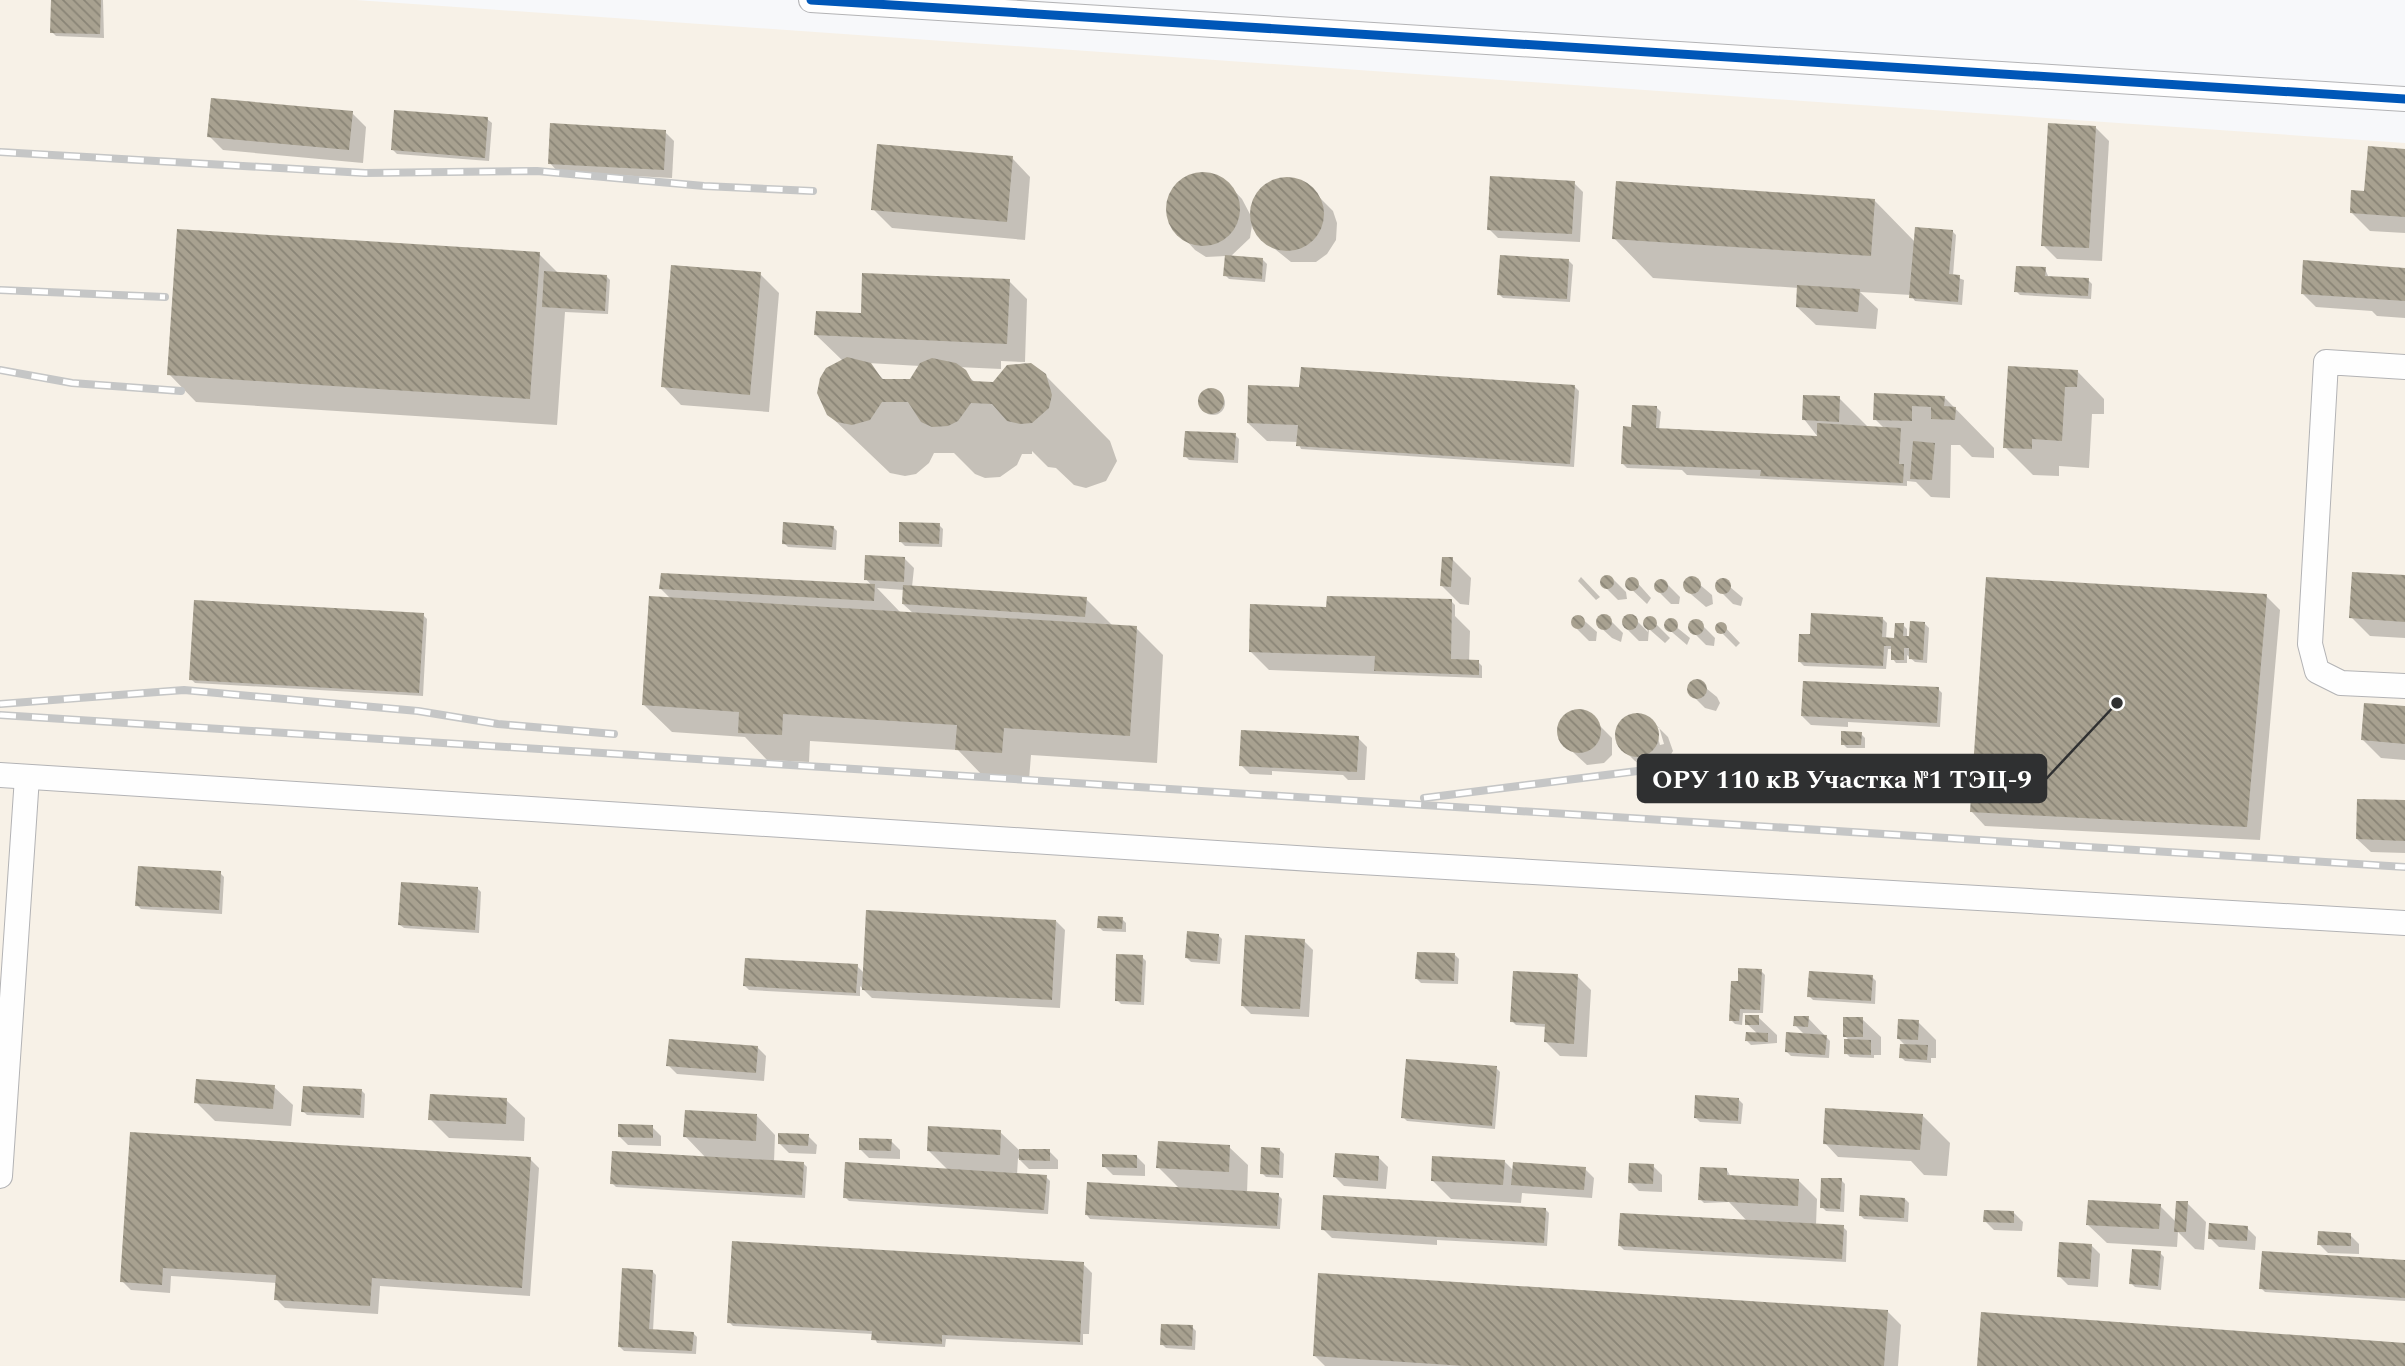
<svg xmlns="http://www.w3.org/2000/svg" width="2405" height="1366" font-family="Spectral,serif">
<defs>
<pattern id="building-back-hatch" width="6" height="6" patternUnits="userSpaceOnUse" patternTransform="scale(1.75)"><rect width="6" height="6" fill="#a8a190"/><path d="M-1 5l2 2M0 0l6 6M5-1l2 2" fill="none" stroke="#898476"/></pattern>
</defs>
<rect width="100%" height="100%" fill="#f7f8fa"/>
<!-- industrial -->
<polygon fill="#f7f1e7" points="0,0 356,0 2405,143 2405,1366 0,1366"/>
<!-- shadow -->
<g fill="#0003" fill-rule="evenodd">
<polygon points="53,0 103,0 104,38 56,36 52,32"/>
<polygon points="352,113 366,127 363,163 223,150 209,136"/>
<polygon points="487,119 492,123 489,161 397,154 393,150"/>
<polygon points="2095,127 2109,141 2102,261 2057,259 2043,245"/>
<polygon points="665,132 674,141 672,178 558,172 550,163"/>
<polygon points="2405,151 2405,233 2370,231 2351,212"/>
<polygon points="1012,158 1030,177 1025,240 892,228 873,209"/>
<polygon points="1202,173 1215,176 1228,184 1242,199 1252,218 1259,193 1270,184 1296,180 1309,187 1333,211 1337,223 1336,240 1327,254 1316,262 1291,262 1265,241 1253,219 1250,238 1230,257 1263,260 1267,264 1265,282 1229,279 1225,275 1226,256 1206,257 1195,250 1172,225 1168,213 1169,199 1175,187 1189,176"/>
<polygon points="1574,183 1583,192 1580,242 1498,238 1489,229"/>
<polygon points="1874,200 1915,242 1952,231 1956,235 1953,276 1964,280 1962,305 1915,301 1911,295 1860,292 1878,309 1876,329 1816,325 1797,307 1799,288 1653,278 1614,238"/>
<polygon points="539,254 559,274 606,276 610,280 608,314 565,312 557,425 196,402 169,374"/>
<polygon points="1569,261 1573,265 1570,302 1503,298 1499,294"/>
<polygon points="2045,269 2049,278 2088,280 2092,284 2091,299 2020,295 2016,291"/>
<polygon points="2405,269 2405,318 2377,316 2372,311 2316,307 2302,293"/>
<polygon points="760,274 779,293 769,412 681,405 663,386"/>
<path d="M1009,281L1027,299L1025,362L1001,361V369L957,367L976,383H994L1008,367L1025,363L1045,375L1110,441L1117,461L1106,481L1086,488L1074,485L1056,468L1048,467L1032,451V454H1022L1017,465L1000,477L985,478L975,474L954,453H934L929,463L916,474L905,476L890,473L828,414L843,361L816,335L862,314ZM868,363L920,366L911,381H885Z"/>
<polygon points="2077,371 2104,399 2104,414 2092,414 2089,468 2059,466 2059,476 2033,475 2005,447"/>
<polygon points="1575,387 1579,391 1574,467 1301,449 1298,442 1267,441 1248,423"/>
<circle cx="1213" cy="403" r="12"/>
<polygon points="1875,395 1944,397 1994,448 1994,458 1972,457 1960,445 1951,445 1950,498 1931,497 1916,482 1907,481 1907,486 1687,475 1682,470 1627,468 1623,464 1632,428 1657,408 1661,412 1659,430 1818,437 1804,419 1839,398 1869,428 1885,429 1875,419"/>
<polygon points="1235,435 1239,439 1238,463 1189,460 1185,456"/>
<polygon points="939,525 943,529 942,547 905,546 901,542"/>
<polygon points="833,527 837,531 836,550 788,547 784,543"/>
<path d="M905,559L914,568L912,587L1086,599L1113,626L1136,628L1163,655L1157,763L1031,755L1029,780L984,777L958,750L810,741L809,762L767,760L745,737L672,732L644,705L671,599L661,589L872,586L866,579ZM877,588L904,590L903,604L914,614L901,613Z"/>
<polygon points="1452,559 1471,578 1469,605 1460,604 1442,586"/>
<polygon points="1581,577 1600,597 1596,600 1578,581"/>
<polygon points="2405,577 2405,638 2370,636 2351,617"/>
<polygon points="1604,578 1612,578 1626,592 1627,599 1618,600 1604,586"/>
<polygon points="1692,578 1712,595 1713,604 1706,607 1685,589 1684,584"/>
<polygon points="1630,579 1634,579 1651,598 1647,604 1627,585"/>
<polygon points="1658,581 1666,583 1680,597 1679,604 1671,604 1657,590"/>
<polygon points="1723,581 1743,598 1741,606 1733,604 1719,590"/>
<polygon points="2266,596 2280,610 2260,840 1985,826 1972,812"/>
<polygon points="1451,601 1455,605 1455,616 1470,631 1469,662 1478,662 1482,666 1482,678 1269,670 1250,651 1328,608"/>
<polygon points="423,615 427,619 423,696 195,683 191,679"/>
<polygon points="1579,616 1597,632 1596,641 1589,641 1575,627 1574,618"/>
<polygon points="1601,617 1609,619 1623,633 1621,642 1612,638 1598,625"/>
<polygon points="1626,618 1635,619 1648,632 1645,622 1650,618 1670,638 1665,643 1649,629 1648,641 1639,641 1625,627"/>
<polygon points="1883,619 1887,623 1886,639 1896,640 1903,625 1907,629 1907,637 1911,638 1925,624 1929,628 1927,663 1915,662 1907,655 1907,663 1896,663 1893,659 1893,649 1888,649 1886,669 1804,666 1800,662 1812,636"/>
<polygon points="1669,621 1690,638 1687,645 1666,627"/>
<polygon points="1693,623 1701,624 1715,638 1714,646 1706,645 1692,631"/>
<polygon points="1722,624 1740,643 1736,647 1717,628"/>
<polygon points="1696,680 1717,697 1720,703 1716,711 1705,708 1691,694 1692,683"/>
<polygon points="1938,689 1942,693 1940,727 1848,722 1848,727 1811,725 1802,716"/>
<polygon points="2405,708 2405,760 2381,758 2363,740"/>
<polygon points="1586,712 1612,738 1612,755 1604,763 1587,765 1561,741 1559,726 1569,714"/>
<path d="M1640,715L1654,723L1668,737L1673,751L1664,766L1651,770L1635,761L1621,747L1618,730L1627,717ZM1655,727H1659L1664,744L1660,745Z"/>
<polygon points="1861,734 1865,738 1865,748 1847,748 1843,744"/>
<polygon points="1358,738 1367,747 1365,780 1348,780 1343,775 1272,771 1272,775 1250,774 1241,765"/>
<polygon points="2405,802 2405,853 2371,852 2357,839"/>
<polygon points="220,873 224,877 222,914 141,909 137,905"/>
<polygon points="477,888 481,892 479,933 404,928 400,925"/>
<polygon points="1122,919 1126,923 1126,932 1103,931 1099,927"/>
<polygon points="1056,921 1065,930 1060,1008 872,998 860,986 860,996 749,990 745,986 857,966 864,973"/>
<polygon points="1218,935 1222,939 1220,964 1191,962 1187,958"/>
<polygon points="1304,941 1313,950 1309,1017 1251,1014 1242,1005"/>
<polygon points="1455,955 1459,959 1458,984 1421,983 1417,979"/>
<polygon points="1142,957 1146,961 1144,1005 1121,1004 1117,1000"/>
<polygon points="1761,971 1765,975 1763,1013 1743,1013 1742,1025 1735,1024 1731,1020 1739,983"/>
<polygon points="1577,976 1591,990 1587,1057 1560,1056 1546,1042 1547,1027 1516,1025 1512,1021"/>
<polygon points="1872,977 1876,981 1875,1004 1813,1000 1809,996"/>
<polygon points="1758,1017 1777,1035 1777,1043 1751,1045 1747,1041 1758,1034 1747,1024"/>
<polygon points="1808,1018 1830,1041 1829,1058 1791,1056 1787,1052 1805,1035 1795,1025"/>
<polygon points="1862,1019 1881,1037 1881,1055 1874,1055 1874,1058 1850,1057 1846,1053 1850,1041 1845,1036"/>
<polygon points="1918,1022 1936,1040 1936,1058 1931,1058 1931,1063 1905,1061 1901,1057 1906,1046 1899,1039"/>
<polygon points="757,1047 766,1056 764,1081 677,1074 668,1065"/>
<polygon points="1496,1068 1500,1072 1495,1129 1407,1121 1403,1117"/>
<polygon points="274,1087 293,1105 291,1126 215,1121 196,1102"/>
<polygon points="361,1090 365,1094 364,1118 307,1115 303,1111"/>
<polygon points="506,1100 525,1118 524,1141 449,1138 430,1119"/>
<polygon points="1739,1100 1743,1104 1741,1124 1700,1122 1696,1118"/>
<polygon points="1922,1115 1950,1143 1947,1176 1924,1175 1911,1161 1838,1157 1825,1143"/>
<polygon points="757,1116 775,1135 774,1162 803,1163 807,1167 805,1198 616,1187 612,1183 706,1158 685,1136"/>
<polygon points="652,1127 661,1136 661,1146 628,1145 619,1136"/>
<polygon points="1000,1132 1019,1150 1049,1151 1058,1160 1058,1169 1029,1169 1018,1158 1017,1175 1046,1177 1050,1181 1048,1214 849,1201 845,1197 949,1171 929,1151"/>
<polygon points="132,1133 530,1159 539,1168 530,1296 380,1286 378,1314 285,1308 276,1299 277,1283 171,1276 170,1293 131,1290 122,1281"/>
<polygon points="808,1136 817,1145 816,1154 789,1153 780,1144"/>
<polygon points="891,1141 900,1150 900,1159 869,1158 860,1149"/>
<polygon points="1229,1147 1248,1165 1247,1193 1278,1195 1282,1199 1280,1229 1090,1219 1087,1215 1180,1189 1158,1167"/>
<polygon points="1280,1150 1284,1154 1283,1178 1266,1177 1262,1173"/>
<polygon points="1136,1156 1145,1165 1145,1176 1113,1175 1104,1166"/>
<polygon points="1379,1158 1388,1167 1386,1189 1344,1186 1335,1177"/>
<polygon points="1504,1161 1514,1171 1585,1169 1594,1178 1592,1198 1522,1193 1521,1203 1451,1199 1432,1180"/>
<polygon points="1653,1166 1662,1175 1662,1192 1639,1191 1630,1182"/>
<polygon points="1727,1170 1731,1177 1799,1181 1817,1199 1816,1225 1843,1227 1847,1231 1846,1262 1624,1250 1620,1246 1748,1222 1729,1202 1704,1203 1700,1199"/>
<polygon points="1841,1180 1845,1184 1844,1212 1826,1211 1822,1207"/>
<polygon points="1905,1199 1909,1203 1908,1222 1864,1219 1860,1215"/>
<polygon points="2187,1203 2206,1222 2204,1250 2195,1249 2178,1232 2177,1247 2107,1243 2088,1225 2160,1206 2177,1223"/>
<polygon points="1545,1209 1549,1213 1547,1246 1437,1240 1437,1245 1332,1238 1323,1229"/>
<polygon points="2014,1213 2023,1222 2022,1231 1994,1230 1985,1221"/>
<polygon points="2247,1228 2256,1237 2255,1250 2219,1247 2210,1238"/>
<polygon points="2350,1235 2359,1244 2359,1254 2328,1253 2319,1244"/>
<polygon points="2091,1245 2100,1254 2098,1287 2068,1285 2059,1276"/>
<polygon points="2160,1253 2164,1257 2161,1290 2135,1287 2131,1283"/>
<polygon points="2405,1262 2405,1301 2265,1292 2261,1288"/>
<polygon points="1083,1264 1092,1273 1089,1334 1083,1334 1083,1345 946,1339 945,1347 877,1343 873,1334 733,1326 729,1322"/>
<polygon points="652,1271 656,1275 653,1331 693,1333 697,1337 696,1354 624,1351 620,1347"/>
<polygon points="1887,1311 1901,1325 1898,1366 1325,1366 1315,1356"/>
<polygon points="1192,1327 1196,1331 1195,1350 1166,1348 1162,1344"/>
</g>
<!-- building -->
<g fill="url(#building-back-hatch)">
<polygon points="51,0 101,0 100,34 50,33"/>
<polygon points="211,98 353,111 349,150 207,137"/>
<polygon points="394,110 488,117 485,158 391,150"/>
<polygon points="550,123 666,130 664,170 548,164"/>
<polygon points="2048,123 2096,126 2089,248 2041,246"/>
<polygon points="877,144 1013,156 1007,222 871,210"/>
<polygon points="2368,146 2405,149 2405,217 2350,213 2351,190 2364,191"/>
<circle cx="1203" cy="209" r="37"/>
<polygon points="1490,176 1575,181 1572,234 1487,230"/>
<circle cx="1287" cy="214" r="37"/>
<polygon points="1616,181 1875,199 1871,256 1612,239"/>
<polygon points="1915,227 1953,230 1949,274 1960,275 1958,302 1909,298"/>
<polygon points="177,229 540,252 530,399 167,375"/>
<polygon points="1225,255 1263,258 1262,279 1223,276"/>
<polygon points="1500,255 1569,259 1567,299 1497,295"/>
<polygon points="2303,260 2405,268 2405,301 2301,294"/>
<polygon points="671,265 761,272 750,395 661,387"/>
<polygon points="2016,266 2046,267 2045,276 2089,278 2088,296 2014,292"/>
<polygon points="544,271 607,275 605,311 542,307"/>
<polygon points="862,273 1010,279 1007,344 814,335 816,311 861,313"/>
<polygon points="1797,285 1860,289 1858,312 1796,307"/>
<polygon points="847,357 871,363 882,379 910,379 920,363 932,358 956,363 966,370 972,381 993,382 1007,365 1031,363 1046,374 1052,395 1049,408 1032,423 1020,424 1007,421 992,404 971,403 958,421 948,426 932,427 921,422 908,402 882,402 870,420 852,425 837,422 827,415 817,393 820,378 826,368"/>
<polygon points="2008,366 2078,370 2077,387 2065,387 2062,441 2032,439 2032,449 2003,448"/>
<polygon points="1301,367 1575,385 1570,464 1296,446 1298,425 1247,423 1248,385 1299,387"/>
<circle cx="1211" cy="401" r="13"/>
<polygon points="1874,393 1945,396 1944,406 1956,407 1955,420 1931,419 1931,407 1912,406 1912,421 1873,420"/>
<polygon points="1803,395 1840,396 1839,422 1802,420"/>
<polygon points="1632,405 1657,406 1656,428 1817,436 1817,423 1901,428 1899,464 1904,464 1903,483 1760,476 1761,470 1621,464 1623,426 1631,427"/>
<polygon points="1185,431 1236,433 1234,460 1183,457"/>
<polygon points="1913,441 1935,443 1932,480 1910,479"/>
<polygon points="783,522 834,526 832,547 782,544"/>
<polygon points="899,522 940,523 939,544 899,542"/>
<polygon points="865,555 905,557 904,582 864,580"/>
<polygon points="1442,557 1453,557 1451,587 1440,586"/>
<polygon points="2352,572 2405,575 2405,622 2349,618"/>
<polygon points="661,573 875,584 874,601 659,589"/>
<circle cx="1607" cy="582" r="7"/>
<circle cx="1692" cy="585" r="9"/>
<circle cx="1632" cy="584" r="7"/>
<polygon points="1986,577 2267,594 2247,827 1970,812"/>
<circle cx="1723" cy="586" r="8"/>
<circle cx="1661" cy="586" r="7"/>
<polygon points="903,585 1087,597 1085,617 902,604"/>
<polygon points="649,596 1137,626 1130,736 1004,728 1002,753 955,750 957,725 783,714 782,735 738,733 739,712 642,705"/>
<polygon points="1327,596 1452,599 1451,659 1479,660 1479,675 1374,671 1375,656 1249,652 1250,604 1326,607"/>
<polygon points="194,600 424,613 419,693 189,680"/>
<polygon points="1811,613 1883,617 1882,637 1894,638 1895,623 1904,623 1903,636 1909,636 1910,621 1925,622 1923,660 1909,659 1909,648 1904,648 1904,660 1891,660 1891,646 1884,646 1883,666 1798,662 1799,634 1810,634"/>
<circle cx="1604" cy="622" r="8"/>
<circle cx="1630" cy="622" r="8"/>
<circle cx="1578" cy="622" r="7"/>
<circle cx="1650" cy="623" r="7"/>
<circle cx="1671" cy="625" r="7"/>
<circle cx="1696" cy="627" r="8"/>
<circle cx="1721" cy="628" r="6"/>
<circle cx="1697" cy="689" r="10"/>
<polygon points="1803,681 1939,687 1937,723 1801,716"/>
<polygon points="2364,703 2405,706 2405,744 2361,740"/>
<circle cx="1579" cy="731" r="22"/>
<circle cx="1637" cy="735" r="22"/>
<polygon points="1241,730 1359,736 1357,772 1239,766"/>
<polygon points="1841,731 1862,732 1861,745 1841,745"/>
<polygon points="2357,799 2405,800 2405,841 2356,839"/>
<polygon points="138,866 221,871 219,910 135,906"/>
<polygon points="401,882 478,887 475,930 398,925"/>
<polygon points="866,910 1056,920 1052,1000 862,990"/>
<polygon points="1098,916 1123,917 1122,929 1097,928"/>
<polygon points="1187,931 1219,934 1217,961 1185,958"/>
<polygon points="1245,935 1305,939 1300,1009 1241,1006"/>
<polygon points="1417,952 1455,953 1454,981 1415,979"/>
<polygon points="1116,954 1143,955 1141,1002 1115,1001"/>
<polygon points="745,958 858,964 856,993 743,986"/>
<polygon points="1738,968 1762,969 1760,1010 1740,1009 1739,1021 1729,1021 1731,981 1738,981"/>
<polygon points="1513,971 1578,974 1574,1044 1544,1042 1545,1024 1510,1022"/>
<polygon points="1809,971 1873,975 1871,1001 1807,997"/>
<rect x="1745" y="1015" width="14" height="10"/>
<polygon points="1794,1016 1809,1016 1808,1027 1793,1026"/>
<rect x="1843" y="1017" width="20" height="20"/>
<polygon points="1898,1019 1919,1020 1918,1040 1897,1039"/>
<polygon points="1746,1032 1768,1033 1768,1042 1745,1041"/>
<polygon points="1786,1032 1827,1035 1825,1055 1785,1052"/>
<polygon points="669,1039 758,1046 756,1073 666,1066"/>
<polygon points="1844,1039 1871,1040 1871,1055 1844,1054"/>
<polygon points="1900,1044 1928,1045 1927,1060 1899,1058"/>
<polygon points="1406,1059 1497,1066 1492,1126 1401,1118"/>
<polygon points="196,1079 275,1085 273,1109 194,1103"/>
<polygon points="303,1086 362,1089 360,1115 301,1112"/>
<polygon points="430,1094 507,1098 506,1124 428,1120"/>
<polygon points="1695,1095 1739,1098 1738,1121 1694,1118"/>
<polygon points="1825,1108 1923,1114 1920,1150 1823,1144"/>
<polygon points="685,1110 757,1114 756,1141 683,1137"/>
<polygon points="618,1124 653,1125 653,1138 618,1137"/>
<polygon points="928,1126 1001,1130 1000,1155 927,1151"/>
<polygon points="130,1132 531,1157 522,1288 372,1278 370,1306 274,1300 276,1275 163,1268 162,1285 120,1282"/>
<polygon points="778,1133 809,1134 808,1146 778,1144"/>
<polygon points="859,1138 892,1139 891,1151 859,1150"/>
<polygon points="1158,1141 1230,1145 1229,1172 1156,1168"/>
<polygon points="1261,1147 1280,1148 1279,1175 1260,1174"/>
<polygon points="1019,1149 1050,1149 1050,1161 1019,1160"/>
<polygon points="612,1151 804,1162 802,1195 610,1184"/>
<polygon points="1335,1153 1379,1156 1378,1181 1333,1177"/>
<polygon points="1102,1154 1137,1155 1137,1168 1102,1167"/>
<polygon points="1432,1156 1505,1160 1503,1185 1431,1181"/>
<polygon points="845,1162 1047,1175 1044,1210 843,1198"/>
<polygon points="1513,1162 1586,1167 1584,1190 1511,1185"/>
<polygon points="1629,1163 1654,1164 1653,1184 1628,1183"/>
<polygon points="1700,1167 1727,1168 1727,1175 1799,1179 1798,1206 1698,1200"/>
<polygon points="1821,1178 1842,1178 1840,1209 1820,1208"/>
<polygon points="1087,1182 1279,1193 1277,1226 1085,1215"/>
<polygon points="1323,1195 1546,1208 1544,1243 1321,1230"/>
<polygon points="1860,1195 1905,1198 1904,1218 1859,1216"/>
<polygon points="2088,1200 2161,1204 2159,1229 2086,1225"/>
<polygon points="2176,1201 2188,1201 2186,1232 2174,1232"/>
<polygon points="1984,1210 2014,1211 2014,1223 1983,1222"/>
<polygon points="1620,1213 1844,1225 1842,1259 1618,1246"/>
<polygon points="2209,1223 2248,1226 2247,1241 2208,1239"/>
<polygon points="2318,1231 2351,1233 2351,1246 2317,1245"/>
<polygon points="732,1241 1084,1262 1080,1342 942,1335 942,1344 871,1340 872,1331 727,1323"/>
<polygon points="2059,1242 2092,1244 2090,1279 2057,1277"/>
<polygon points="2132,1249 2161,1251 2158,1286 2129,1284"/>
<polygon points="2262,1251 2405,1260 2405,1298 2259,1289"/>
<polygon points="622,1268 653,1270 649,1329 694,1332 692,1351 618,1347"/>
<polygon points="1318,1273 1888,1310 1884,1366 1465,1366 1313,1356"/>
<polygon points="1981,1312 2405,1343 2405,1366 1977,1366"/>
<polygon points="1161,1324 1193,1325 1192,1346 1160,1345"/>
</g>
<g fill="none" stroke-linecap="round" stroke-linejoin="round">
<defs>
<g id="minor">
<polyline points="811,0 2405,99"/>
<polyline points="2405,367 2326,362 2310,644 2317,671 2341,683 2405,686"/>
<polyline points="0,775 1327,860 2405,923"/>
<polyline points="0,1176 27,777"/>
</g>
</defs>
<!-- minor casing -->
<use href="#minor" stroke="#b3b3b5" stroke-width="26"/>
<!-- minor -->
<use href="#minor" stroke="#fefefe" stroke-width="24"/>
<defs>
<g id="rail">
<polyline points="0,152 365,173 537,171 704,186 813,191"/>
<polyline points="0,290 165,297"/>
<polyline points="0,370 72,383 181,391"/>
<polyline points="0,704 184,690 418,711 498,724 614,734"/>
<polyline points="0,715 2405,867"/>
<polyline points="1424,798 1677,766 1915,778"/>
</g>
</defs>
<!-- rail casing -->
<use href="#rail" stroke="#c5c6c6" stroke-width="8"/>
<!-- rail -->
<use href="#rail" stroke="#fff" stroke-width="5" stroke-dasharray="16" stroke-linecap="butt"/>
<defs>
<polyline id="cycleway" points="811,0 2405,99"/>
</defs>
<!-- cycleway casing -->
<use href="#cycleway" stroke="#fff" stroke-width="13"/>
<!-- cycleway -->
<use href="#cycleway" stroke="#0057b8" stroke-width="9"/>
</g>
<!-- callouts -->
<path fill="none" stroke="#2f3031" stroke-width="2.5" d="M2117 703L2046 779"/>
<circle fill="#2f3031" stroke="#fff" stroke-width="2.5" cx="2117" cy="703" r="7"/>
<rect fill="#2f3031" stroke="#2f3031" stroke-width="2.5" x="1638" y="755" width="408" height="47" rx="7"/>
<g font-size="26" text-anchor="middle" font-weight="bold" fill="#fff">
<text x="1842" y="788">ОРУ 110 кВ Участка №1 ТЭЦ-9</text>
</g>
</svg>
